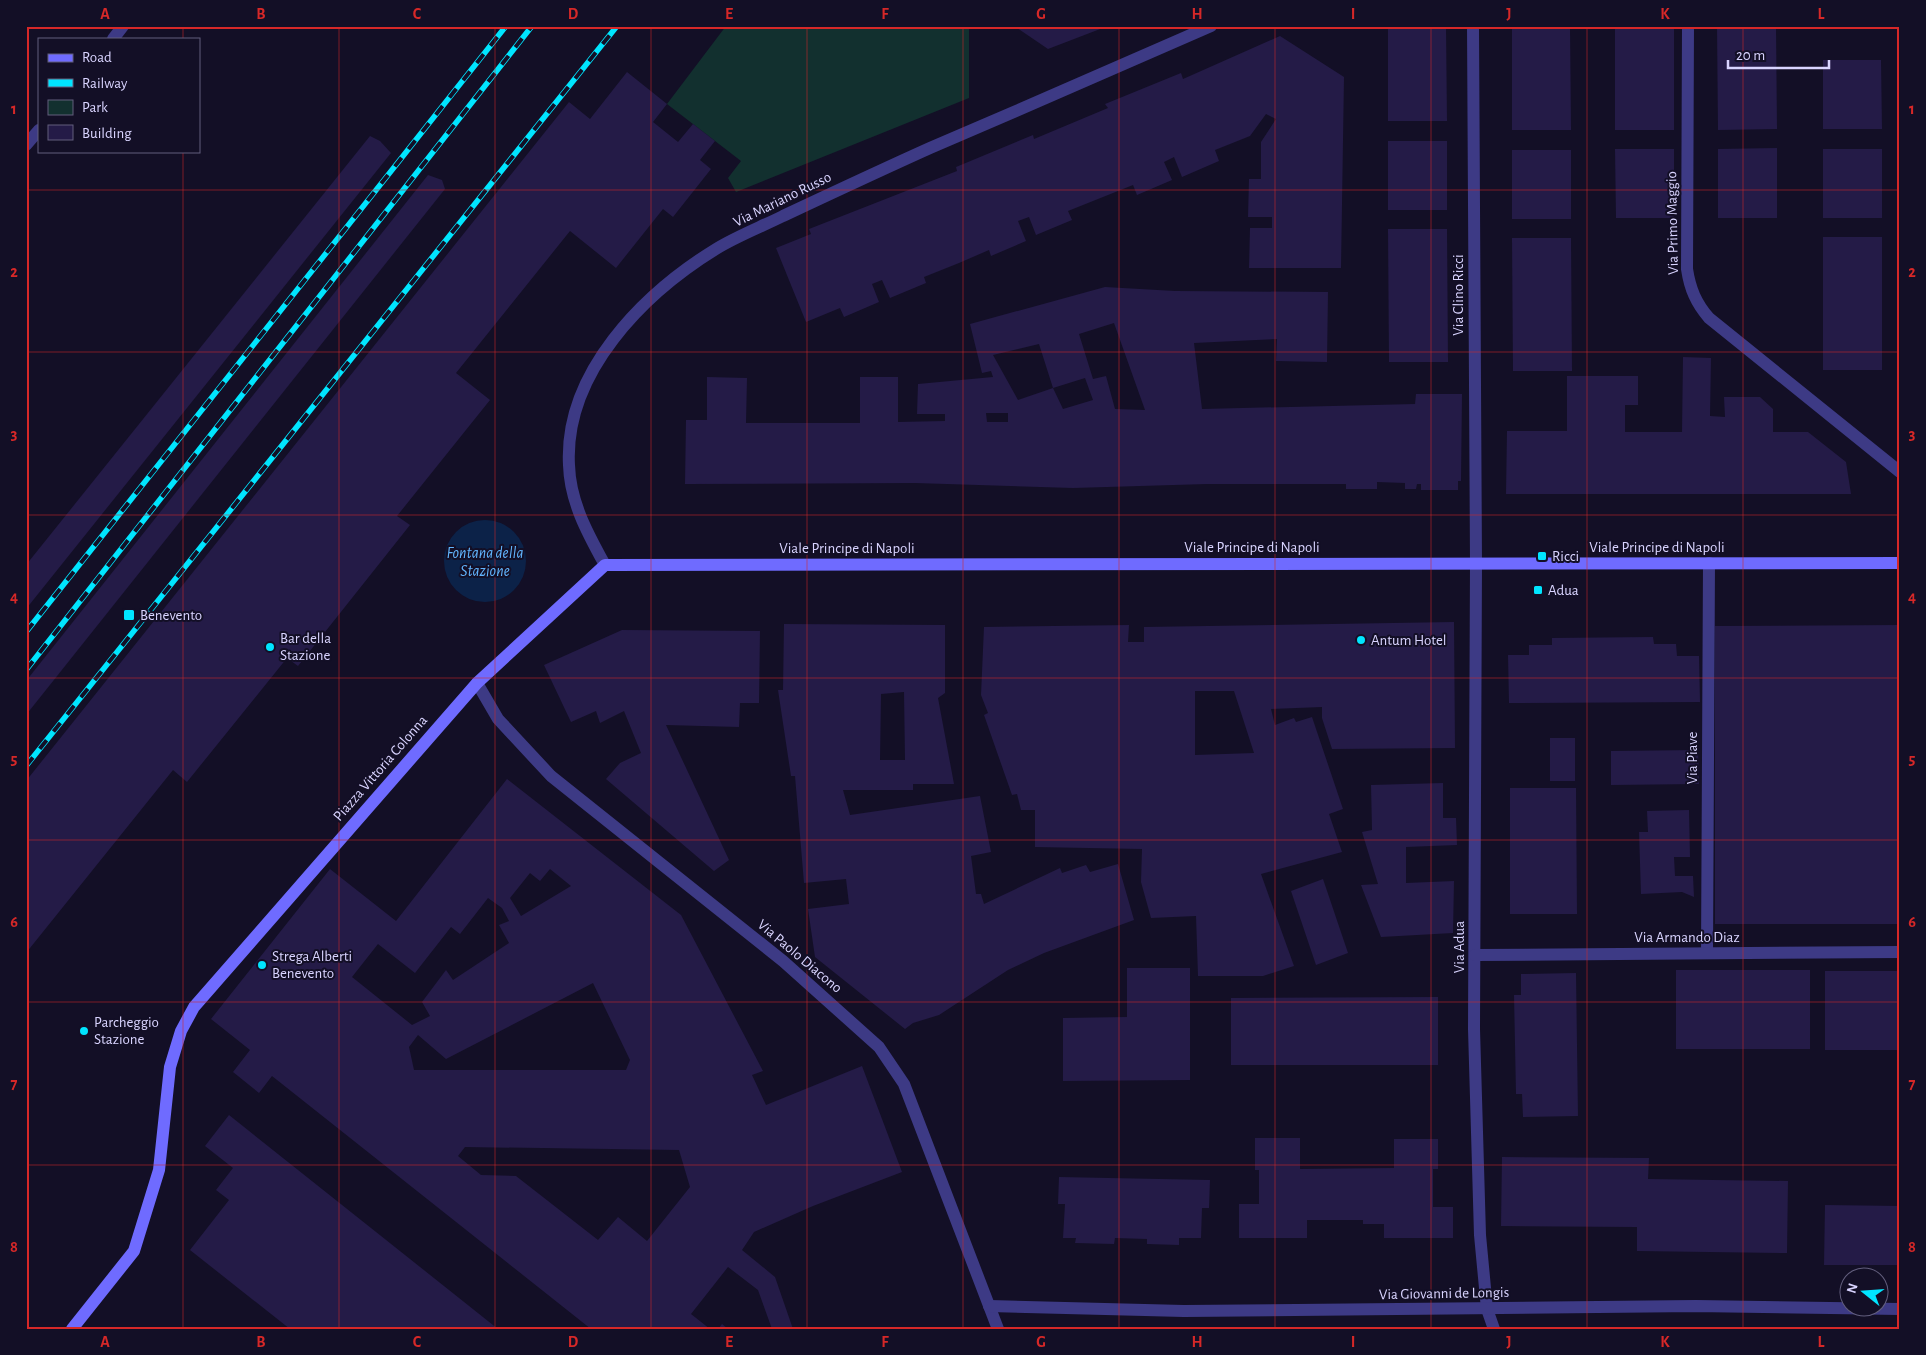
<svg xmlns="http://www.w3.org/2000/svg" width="1926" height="1355" font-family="'Alegreya Sans',sans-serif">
<rect width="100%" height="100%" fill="#130f26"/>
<!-- green -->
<polygon fill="#12302f" points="726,26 969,26 969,98 736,192 728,178 741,161 667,104"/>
<!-- water -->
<circle fill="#0c2248" cx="485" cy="561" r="41"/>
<!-- building -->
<g fill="#241b47" fill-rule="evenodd">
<polygon points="1014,26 1108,26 1048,49"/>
<polygon points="1388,26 1446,26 1447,121 1388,121"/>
<polygon points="1512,26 1570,26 1571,130 1512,130"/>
<rect x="1615" y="26" width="59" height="104"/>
<polygon points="1717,26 1776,26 1777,129 1718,130"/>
<polygon points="1280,36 1344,77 1341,268 1249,268 1250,228 1272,228 1272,217 1248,217 1249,179 1261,179 1261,142 1276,119 1266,114 1250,136 1215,150 1219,161 1182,177 1174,157 1164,162 1172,180 1137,195 1133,185 1068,211 1072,220 1036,235 1029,217 1018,221 1026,241 991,256 989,250 959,263 924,277 926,283 890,298 882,280 872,284 879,302 844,317 840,308 806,322 776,248 811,234 809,229 957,171 956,167 1033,135 1034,139 1108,108 1105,104 1181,73 1183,79"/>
<polygon points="1823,60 1881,60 1882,129 1823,129"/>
<polygon points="627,72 667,104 653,122 678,142 693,124 715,141 700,160 711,169 673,217 663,209 616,268 570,231 456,373 490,400 397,516 410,525 298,666 287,658 187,782 173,770 26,953 26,781 569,102 590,119"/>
<polygon points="370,136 380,141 391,153 26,609 26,565"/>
<rect x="1388" y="141" width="59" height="69"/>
<polygon points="1777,148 1777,218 1718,218 1718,149"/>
<polygon points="1615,149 1674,149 1674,218 1616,218"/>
<rect x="1823" y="149" width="59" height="69"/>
<rect x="1512" y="150" width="59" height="69"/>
<polygon points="428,175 442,180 445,189 26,715 26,681"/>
<polygon points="1388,229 1447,229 1448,362 1389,362"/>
<rect x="1823" y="237" width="59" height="133"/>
<polygon points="1512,238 1571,238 1572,371 1513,371"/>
<path d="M1105,287L1175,291L1328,292L1327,362L1276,361L1277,339L1194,343L1202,409L1415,404L1416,394H1462L1461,481H1458V490H1421V484H1417L1416,489H1405V483L1377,482V489H1346V484H1207L1073,488L915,483L685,484L686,420H707V377L747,378L746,423H860V377H898V422L945,421V414H917L918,384L993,377L991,371L982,373L970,324ZM1114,323L1145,410L1115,409L1106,376L1093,379L1079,334ZM1039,344L1053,388L1085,378L1093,400L1063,409L1053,388L1018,400L993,355ZM986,413H1008V422H987Z"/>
<polygon points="1683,357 1711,358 1710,416 1725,417 1724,397 1760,397 1773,409 1773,432 1808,432 1846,462 1851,494 1506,494 1507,431 1567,431 1567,376 1638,376 1638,405 1625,405 1625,432 1682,432"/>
<path d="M1454,622L1455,748L1332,749L1322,718V707L1271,709L1275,725L1294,718L1296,722L1312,717L1343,809L1329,814L1342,852L1261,874L1294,966L1263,976H1198L1196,916L1151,918L1141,882L1142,849L1035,847V810H1021L1017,794L1012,795L984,715L988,713L981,695L984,627L1129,625L1128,642H1144V627ZM1195,691H1234L1254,753L1195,755Z"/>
<path d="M784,624L945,625V693L938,698L954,784H913V790H843L850,815L980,796L991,852L971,856L976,894H981L984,904L1060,868L1062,873L1086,865L1090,872L1118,864L1134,920L1044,953L1008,970L939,1015L913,1023L905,1029L815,957L808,909L849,904L846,879L804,883L795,776H791L778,690H783ZM904,692L905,760H880L881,694Z"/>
<polygon points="1900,625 1900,924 1715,924 1715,626"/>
<polygon points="622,630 760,631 759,703 740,703 739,727 666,725 729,860 714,871 606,779 620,763 641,753 624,711 600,723 596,711 571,722 544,665"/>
<polygon points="1653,637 1654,644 1676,644 1677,656 1699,656 1700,702 1509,703 1508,655 1529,655 1529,645 1552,645 1552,638"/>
<rect x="1550" y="738" width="25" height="43"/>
<polygon points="1698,750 1699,784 1611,785 1611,751"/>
<path d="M507,779L681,915L763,1071L752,1075L766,1105L862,1066L902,1172L813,1206L754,1232L742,1250L775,1277L793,1329H772L758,1290L728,1267L691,1314L710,1329H591L272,1076L259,1093L233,1072L250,1050L211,1019L330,869L396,921ZM550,869L571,886L521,916L510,898L530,873L540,881ZM488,898L502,908L509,921L499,925L509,943L453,980L446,970L422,1002L430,1016L412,1025L352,977L378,944L415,973L451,927L460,934ZM593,983L630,1060L626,1070H414L409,1047L418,1035L446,1059ZM465,1147L679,1150L690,1187L647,1241L618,1217L598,1240L516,1176L481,1175L458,1156Z"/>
<polygon points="1443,783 1443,818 1456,818 1457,845 1406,847 1406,883 1454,881 1453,933 1381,937 1361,885 1378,884 1362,832 1372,830 1371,785"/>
<polygon points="1510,788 1576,788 1577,914 1510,914"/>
<polygon points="1689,810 1690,857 1674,857 1675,876 1693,876 1694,897 1682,892 1641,894 1639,832 1648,832 1647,811"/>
<polygon points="1323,879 1348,953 1316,965 1291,891"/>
<polygon points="1127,968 1190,968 1190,1080 1063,1081 1063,1018 1127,1017"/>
<rect x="1676" y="970" width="134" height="79"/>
<rect x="1825" y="971" width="75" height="79"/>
<polygon points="1576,973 1578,1116 1523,1117 1522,1094 1516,1094 1514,995 1521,995 1521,974"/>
<polygon points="1438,997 1438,1065 1231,1065 1231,998"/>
<polygon points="229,1115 498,1329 290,1329 190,1250 229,1200 216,1190 233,1168 205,1146"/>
<polygon points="1255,1138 1300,1138 1300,1169 1394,1168 1394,1139 1438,1139 1438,1169 1433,1169 1433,1207 1453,1207 1453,1238 1384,1238 1384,1224 1363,1224 1363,1220 1307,1220 1307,1238 1239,1238 1239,1204 1259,1204 1259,1170 1255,1170"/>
<polygon points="1502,1157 1649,1158 1648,1179 1788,1181 1787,1253 1637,1251 1637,1227 1501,1226"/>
<polygon points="1059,1177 1210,1180 1209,1208 1202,1208 1201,1238 1179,1238 1179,1245 1147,1244 1147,1239 1115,1238 1114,1244 1075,1243 1076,1238 1063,1238 1065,1204 1058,1204"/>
<polygon points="1825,1205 1900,1206 1900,1265 1824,1265"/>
<polygon points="722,1324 728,1329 718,1329"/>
</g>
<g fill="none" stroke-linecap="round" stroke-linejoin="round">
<!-- street -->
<g stroke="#3d3a85" stroke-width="12">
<polyline points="1473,26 1476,563 1474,1029 1480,1235 1487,1309 1494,1329"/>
<path d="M1688,26L1687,269C1690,289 1696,303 1709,318L1900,472"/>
<polyline points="113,39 123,26"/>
<polyline points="26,145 39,130"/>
<path d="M605,565C588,534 570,502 569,465C564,373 643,294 716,249C737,236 761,227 783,216C832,193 881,170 930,148C1024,108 1118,67 1211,26"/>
<polyline points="477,683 498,719 551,776 783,961 879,1047 904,1084 998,1329"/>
<polyline points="1707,953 1709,563"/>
<polyline points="1475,955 1900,952"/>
<polyline points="989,1306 1184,1311 1696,1306 1900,1309"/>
</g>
<!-- secondary -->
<polyline stroke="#6f6bff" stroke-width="12" points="72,1329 134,1251 159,1170 170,1067 181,1031 194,1007 477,683 605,565 1900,563"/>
<defs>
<g id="rail">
<polyline points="26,632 506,26"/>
<polyline points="26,670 532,26"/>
<polyline points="26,766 617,26"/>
</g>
</defs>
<!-- rail casing -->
<use href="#rail" stroke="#00e5ff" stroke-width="5.5"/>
<!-- rail -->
<use href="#rail" stroke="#130f26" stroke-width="4" stroke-dasharray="11" stroke-linecap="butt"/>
</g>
<!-- grid -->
<path fill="none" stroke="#d62828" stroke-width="1" stroke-opacity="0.55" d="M183,26V39M339,26V1329M495,26V1329M651,26V1329M807,26V1329M963,26V1329M1119,26V1329M1275,26V1329M1431,26V1329M1587,26V1329M1743,26V1329M183,151V1329M26,190H1900M26,352H1900M26,515H1900M26,678H1900M26,840H1900M26,1002H1900M26,1165H1900"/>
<!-- markers -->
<g fill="#00e5ff" stroke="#130f26" stroke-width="2">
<rect x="1537" y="551" width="10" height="10" rx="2.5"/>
<rect x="1533" y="585" width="10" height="10" rx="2.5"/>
<rect x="123" y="609" width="12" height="12" rx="2.5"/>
<circle cx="1361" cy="640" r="5"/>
<circle cx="270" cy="647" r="5"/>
<circle cx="262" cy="965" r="5"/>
<circle cx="84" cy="1031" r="5"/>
</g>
<g text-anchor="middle" stroke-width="4" stroke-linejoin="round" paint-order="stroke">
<!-- street labels -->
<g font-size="15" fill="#d9d4ff" stroke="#130f26">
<text transform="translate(782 199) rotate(-26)" y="5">Via Mariano Russo</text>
<text transform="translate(1672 223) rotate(-91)" y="5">Via Primo Maggio</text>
<text transform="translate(1458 295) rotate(-90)" y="5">Via Clino Ricci</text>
<text x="1252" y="552">Viale Principe di Napoli</text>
<text x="1657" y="552">Viale Principe di Napoli</text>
<text x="847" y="553">Viale Principe di Napoli</text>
<text transform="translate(1692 758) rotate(-90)" y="5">Via Piave</text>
<text transform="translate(380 768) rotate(-49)" y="5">Piazza Vittoria Colonna</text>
<text x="1687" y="942">Via Armando Diaz</text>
<text transform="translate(1459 947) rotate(-90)" y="5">Via Adua</text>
<text transform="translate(800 956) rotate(40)" y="5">Via Paolo Diacono</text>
<text transform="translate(1444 1293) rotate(-1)" y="5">Via Giovanni de Longis</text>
</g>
<!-- poi labels -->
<g font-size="15" fill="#d9d4ff" stroke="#130f26" text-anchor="start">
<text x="1552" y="561">Ricci</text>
<text x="1548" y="595">Adua</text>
<text x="140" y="620">Benevento</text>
<text x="280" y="643">Bar della<tspan x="280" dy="17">Stazione</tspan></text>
<text x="1371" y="645">Antum Hotel</text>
<text x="272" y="961">Strega Alberti<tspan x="272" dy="17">Benevento</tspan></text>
<text x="94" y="1027">Parcheggio<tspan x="94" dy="17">Stazione</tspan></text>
</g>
<!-- water labels -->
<g font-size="16" font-style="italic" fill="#62b6ff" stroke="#130f26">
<text x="485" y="558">Fontana della<tspan x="485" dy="18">Stazione</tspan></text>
</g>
</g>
<!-- border -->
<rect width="1926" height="1355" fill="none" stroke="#130f26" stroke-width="55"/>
<!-- legend -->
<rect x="38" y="38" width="162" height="115" fill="#130f26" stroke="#625e7d"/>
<rect x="48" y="54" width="25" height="8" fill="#6f6bff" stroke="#625e7d"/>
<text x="82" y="62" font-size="15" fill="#d9d4ff">Road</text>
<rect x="48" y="79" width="25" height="8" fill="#00e5ff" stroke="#625e7d"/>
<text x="82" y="88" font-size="15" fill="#d9d4ff">Railway</text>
<rect x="48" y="100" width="25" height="15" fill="#12302f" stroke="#625e7d"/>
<text x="82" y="112" font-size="15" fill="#d9d4ff">Park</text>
<rect x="48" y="125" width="25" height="15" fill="#241b47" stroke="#625e7d"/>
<text x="82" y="138" font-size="15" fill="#d9d4ff">Building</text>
<!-- north arrow -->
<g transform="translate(1864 1292) rotate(287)"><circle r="24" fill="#130f26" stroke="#625e7d"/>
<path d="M0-4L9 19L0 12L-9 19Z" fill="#00e5ff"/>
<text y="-8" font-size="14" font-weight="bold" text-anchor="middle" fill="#d9d4ff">N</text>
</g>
<!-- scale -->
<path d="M1728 60v8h101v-8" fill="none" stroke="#d9d4ff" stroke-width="2.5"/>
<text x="1736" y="60" font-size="15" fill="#d9d4ff" stroke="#130f26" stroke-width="4" paint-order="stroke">20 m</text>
<rect x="28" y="28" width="1870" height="1300" fill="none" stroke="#d62828" stroke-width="2"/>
<g font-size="16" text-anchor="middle" font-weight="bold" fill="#d62828">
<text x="105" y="19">A</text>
<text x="261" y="19">B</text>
<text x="417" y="19">C</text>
<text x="573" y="19">D</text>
<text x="729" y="19">E</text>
<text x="885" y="19">F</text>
<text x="1041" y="19">G</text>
<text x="1197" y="19">H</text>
<text x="1353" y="19">I</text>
<text x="1509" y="19">J</text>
<text x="1665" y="19">K</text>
<text x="1821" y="19">L</text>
<text x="14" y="114">1</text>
<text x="1912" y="114">1</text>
<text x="14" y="277">2</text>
<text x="1912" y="277">2</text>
<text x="14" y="439">3</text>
<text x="1912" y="439">3</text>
<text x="14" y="602">4</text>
<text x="1912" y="602">4</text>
<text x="14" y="764">5</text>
<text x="1912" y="764">5</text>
<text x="14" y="927">6</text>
<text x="1912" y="927">6</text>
<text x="14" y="1089">7</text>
<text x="1912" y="1089">7</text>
<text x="14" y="1252">8</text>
<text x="1912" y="1252">8</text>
<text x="105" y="1347">A</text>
<text x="261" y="1347">B</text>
<text x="417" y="1347">C</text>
<text x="573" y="1347">D</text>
<text x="729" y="1347">E</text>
<text x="885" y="1347">F</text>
<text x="1041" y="1347">G</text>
<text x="1197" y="1347">H</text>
<text x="1353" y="1347">I</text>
<text x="1509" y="1347">J</text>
<text x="1665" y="1347">K</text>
<text x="1821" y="1347">L</text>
</g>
</svg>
